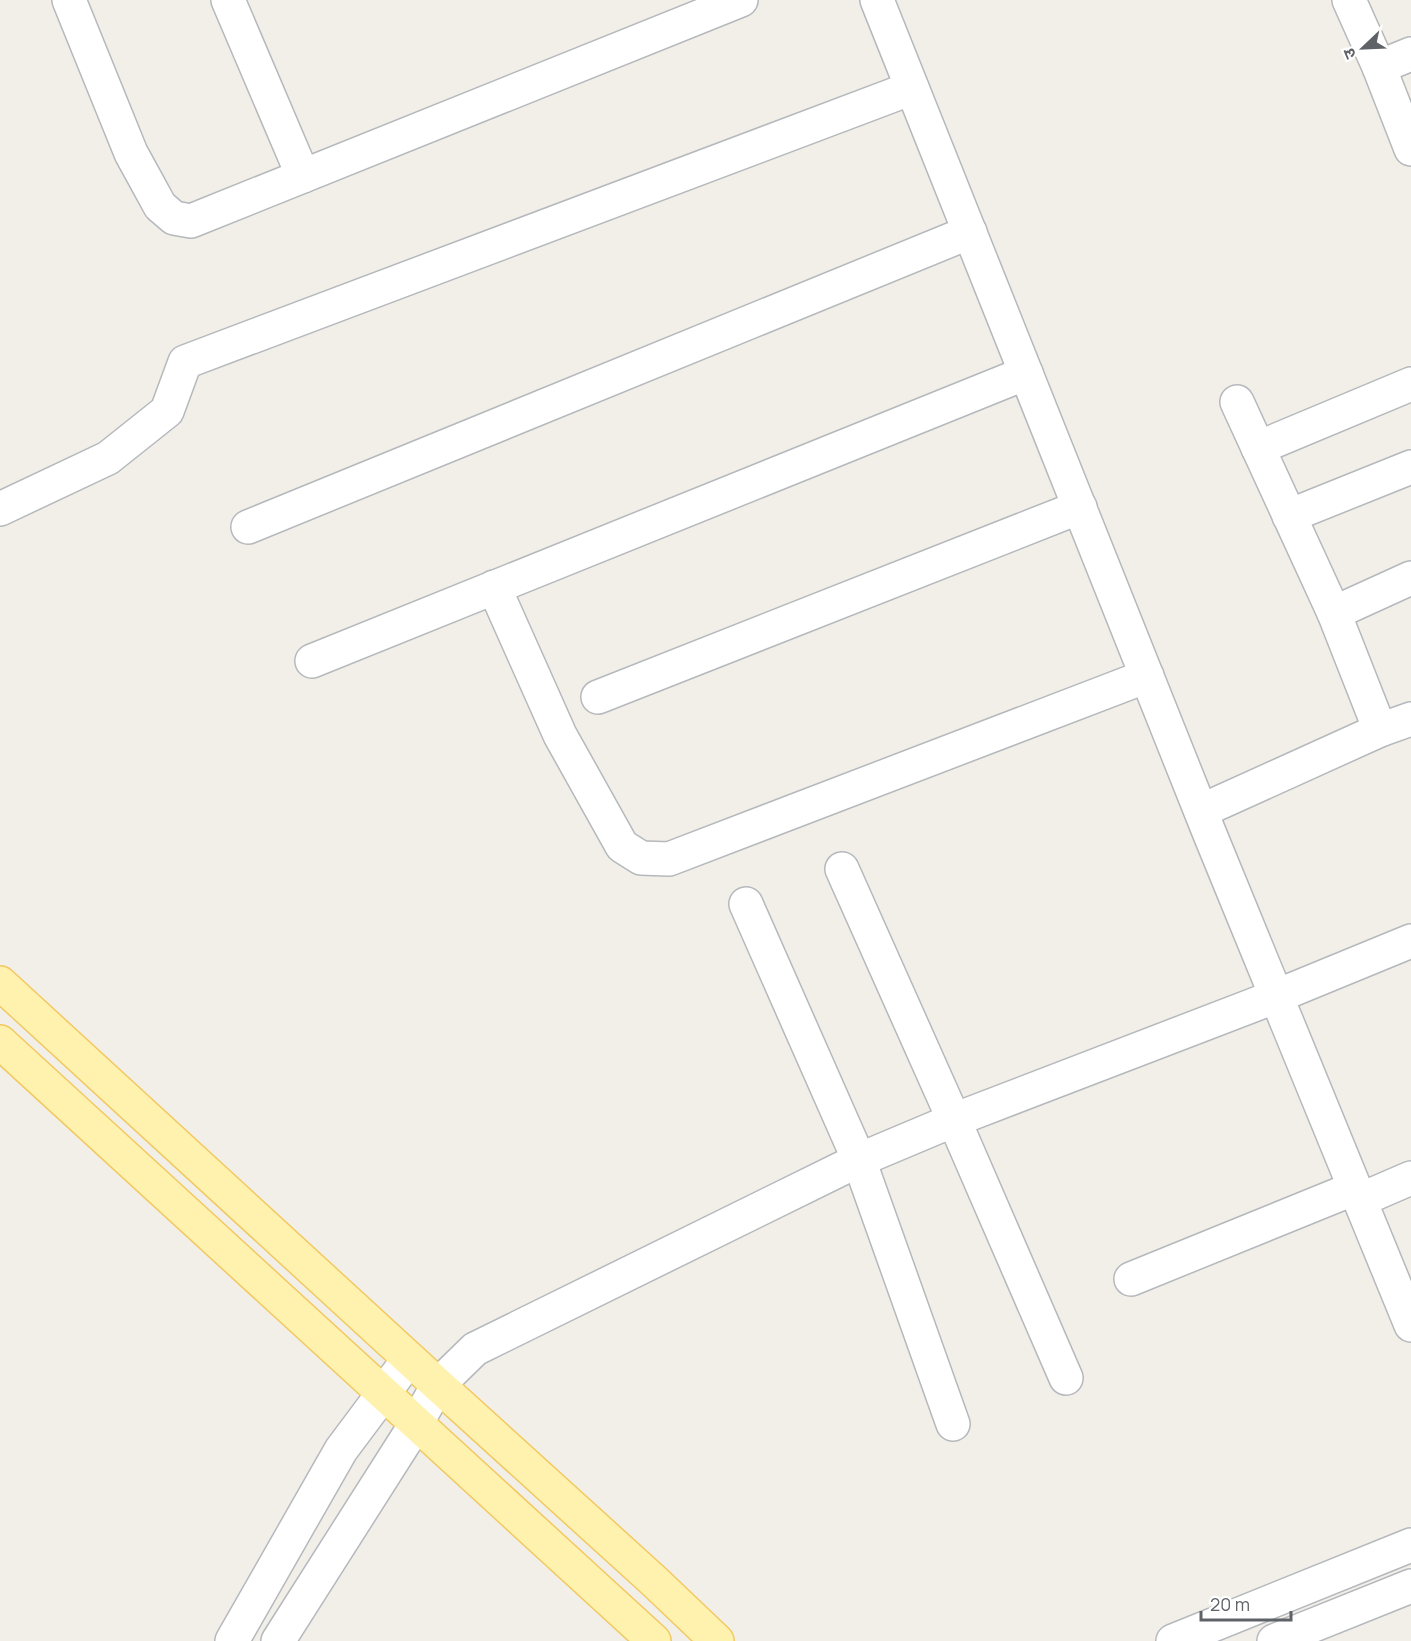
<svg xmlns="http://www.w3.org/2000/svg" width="1411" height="1641" font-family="Manrope,'Noto Sans Devanagari',sans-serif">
<rect width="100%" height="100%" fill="#f1efe8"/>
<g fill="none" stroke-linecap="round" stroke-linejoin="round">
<defs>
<g id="minor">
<polyline points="69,0 131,153 148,184 160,206 174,218 191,221 741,0"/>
<polyline points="228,0 303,176"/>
<polyline points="877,0 1209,832 1411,1325"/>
<polyline points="1349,0 1379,67 1411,149"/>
<polyline points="1379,67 1411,54"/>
<polyline points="1237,402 1334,613 1380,730"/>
<polyline points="1258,448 1411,384"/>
<polyline points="0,509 108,458 167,411 185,362 912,88"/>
<polyline points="1289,516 1411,467"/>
<polyline points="248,527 970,232"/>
<polyline points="494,587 560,735 622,846 641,858 669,859 1147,676"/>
<polyline points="1334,613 1411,578"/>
<polyline points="312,661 1026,373"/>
<polyline points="598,697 1080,507"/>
<polyline points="1201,811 1380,730 1411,719"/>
<polyline points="842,869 954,1120 1066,1378"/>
<polyline points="746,904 859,1160 953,1424"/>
<polyline points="1360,1200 1411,1178"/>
<polyline points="1131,1279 1355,1188"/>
<polyline points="232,1641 341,1450 409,1359"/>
<polyline points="278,1641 416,1424 438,1385 475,1349 859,1160 954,1120 1277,996 1411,941"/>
<polyline points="1173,1641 1411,1545"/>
<polyline points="1274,1641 1411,1586"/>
</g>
<g id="major">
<polyline points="0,983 438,1385 654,1581 717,1641"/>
<polyline points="0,1042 654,1641"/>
</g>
</defs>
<!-- minor casing -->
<use href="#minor" stroke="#b5b8bc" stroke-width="36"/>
<!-- major casing -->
<use href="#major" stroke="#f2c960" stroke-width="36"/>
<!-- minor -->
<use href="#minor" stroke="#fff" stroke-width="33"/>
<!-- major -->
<use href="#major" stroke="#fff2af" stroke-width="33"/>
</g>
<!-- north arrow -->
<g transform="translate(1363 48) rotate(247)" stroke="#ffffff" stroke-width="4.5" paint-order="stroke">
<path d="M0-4.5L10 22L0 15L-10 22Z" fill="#5f6368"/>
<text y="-9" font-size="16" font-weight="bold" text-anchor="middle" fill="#5f6368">उ</text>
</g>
<!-- scale -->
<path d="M1201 1611v9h90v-9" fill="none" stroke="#5f6368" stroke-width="3"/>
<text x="1210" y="1611" font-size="18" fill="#5f6368" stroke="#ffffff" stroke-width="4.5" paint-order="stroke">20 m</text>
</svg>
